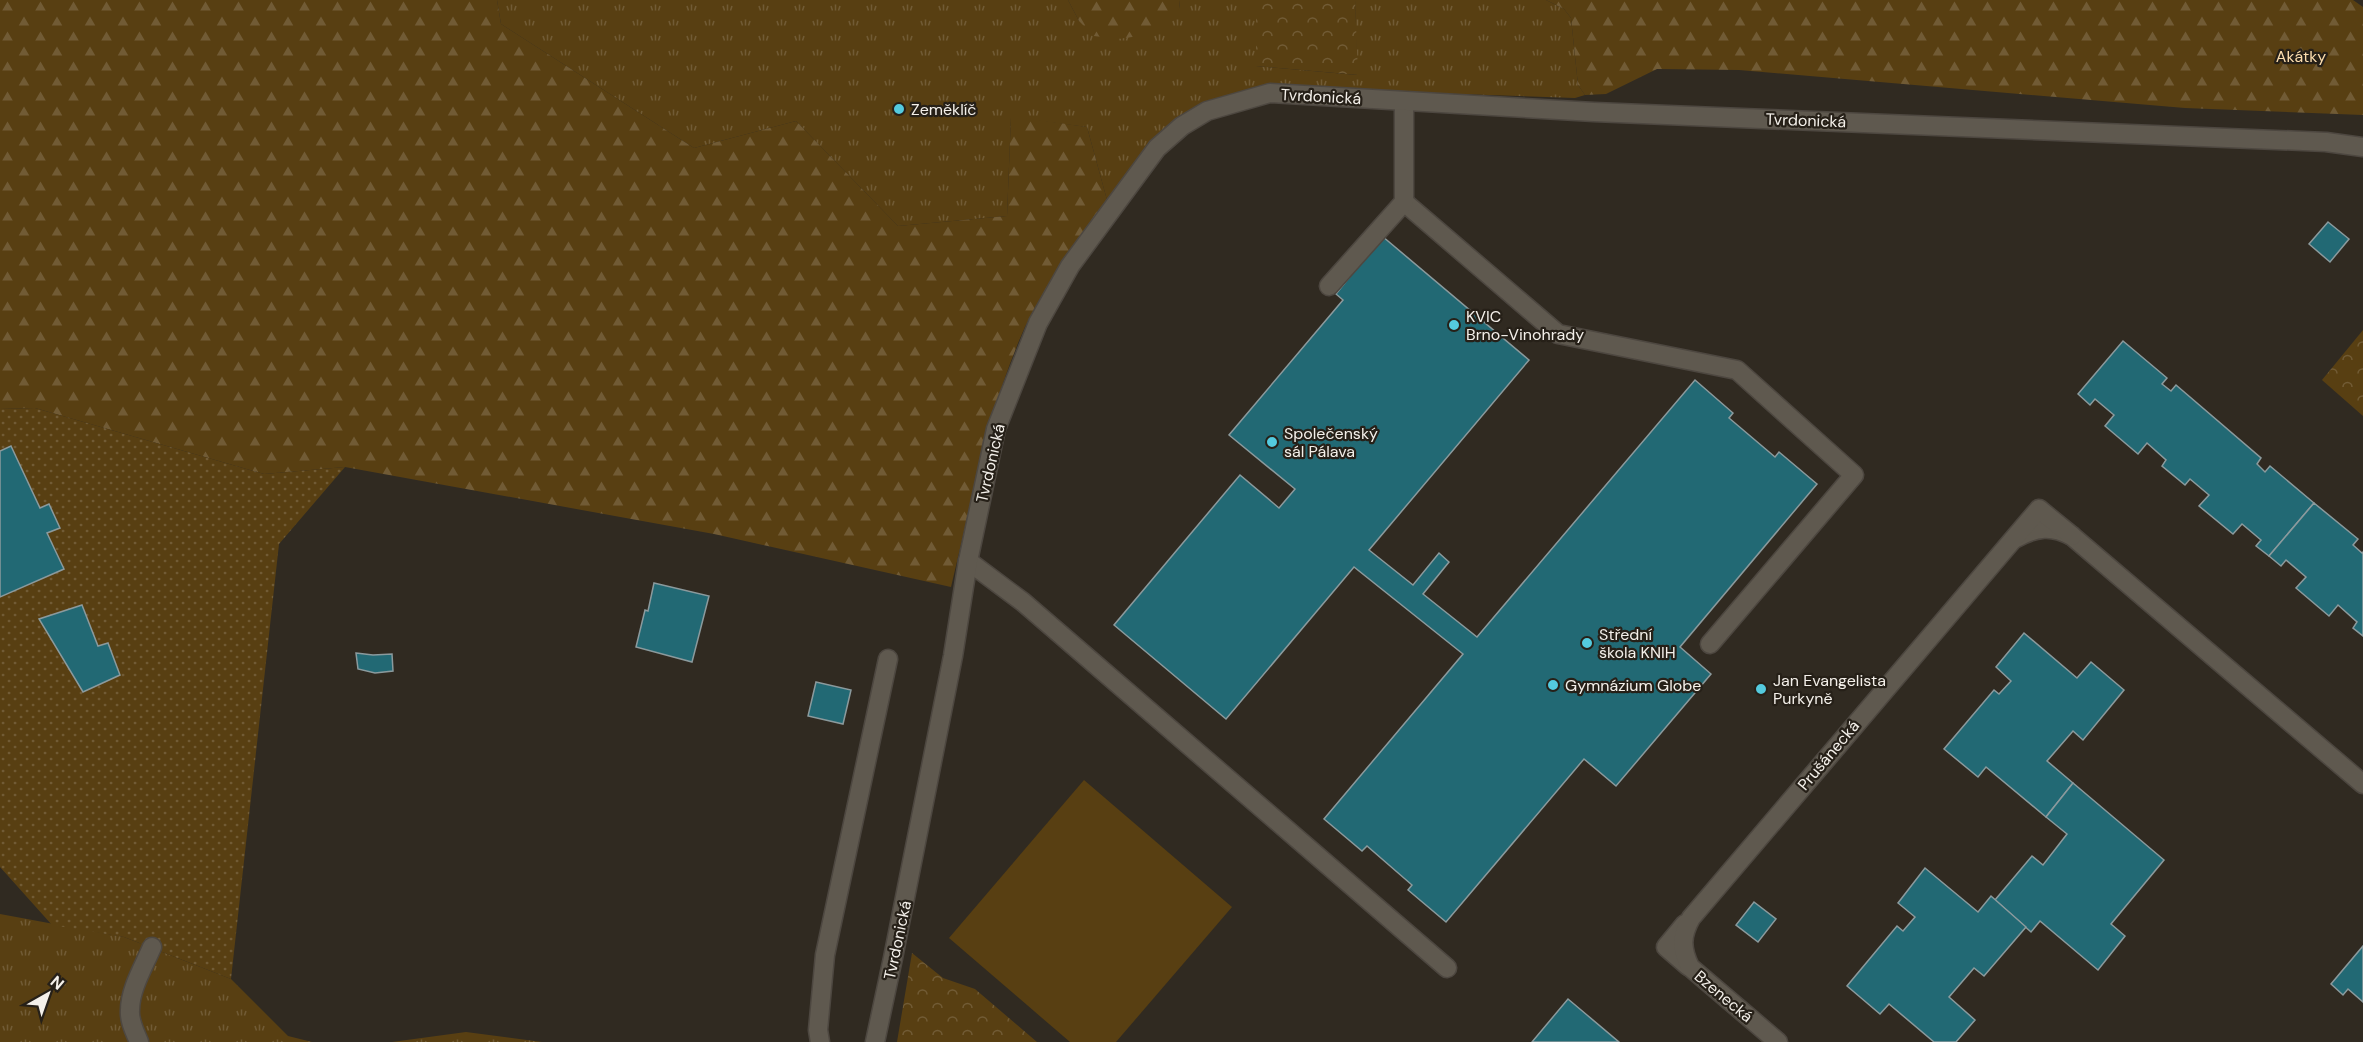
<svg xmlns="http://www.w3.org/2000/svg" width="2363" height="1042" font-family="'DM Sans',sans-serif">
<defs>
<pattern id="grass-tufts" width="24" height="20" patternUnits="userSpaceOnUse" patternTransform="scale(1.5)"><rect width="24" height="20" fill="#583f12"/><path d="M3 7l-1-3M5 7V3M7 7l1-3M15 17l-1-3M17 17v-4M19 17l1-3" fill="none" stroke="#715b35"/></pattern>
<pattern id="forest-firs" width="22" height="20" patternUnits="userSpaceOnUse" patternTransform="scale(1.5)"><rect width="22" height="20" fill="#583f12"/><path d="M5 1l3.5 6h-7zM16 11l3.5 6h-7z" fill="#715b35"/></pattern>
<pattern id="park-crowns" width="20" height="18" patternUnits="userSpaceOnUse" patternTransform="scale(1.5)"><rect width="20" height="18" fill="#583f12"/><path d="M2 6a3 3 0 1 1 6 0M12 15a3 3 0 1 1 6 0" fill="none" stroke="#715b35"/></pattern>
<pattern id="garden-dots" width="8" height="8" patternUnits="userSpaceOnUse" patternTransform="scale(1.5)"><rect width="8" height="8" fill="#583f12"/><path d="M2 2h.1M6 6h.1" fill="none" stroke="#715b35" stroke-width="1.8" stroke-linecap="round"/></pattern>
</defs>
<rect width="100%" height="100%" fill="#302a21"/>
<!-- grass -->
<g fill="url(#grass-tufts)">
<polygon points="497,0 1068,0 1079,21 1179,9 1180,0 1256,0 1256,66 1357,75 1355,0 1546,0 1564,9 1571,18 1578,85 1585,95 1575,98 1283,88 1231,96 1139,165 1107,200 1087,127 1011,117 1007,216 898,226 796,121 694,148 501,24"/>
<polygon points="0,914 124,937 231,979 288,1036 312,1042 0,1042"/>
<polygon points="466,1032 542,1042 392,1042"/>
</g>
<!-- forest -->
<g fill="url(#forest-firs)">
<path d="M0,0H497L501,24L694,148L796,121L898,226L1007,216L1011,116L1087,127L1107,200C1079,240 1046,283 1025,327C988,409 972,500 951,587L714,534L345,467L264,474L35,408L0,409Z"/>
<polygon points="1068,0 1180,0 1179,9 1153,34 1118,39 1094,36 1079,21"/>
<polygon points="1546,0 2353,0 2363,7 2363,115 2185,108 1739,70 1657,69 1606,94 1585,95 1578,85 1571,18 1564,9"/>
</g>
<!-- park -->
<g fill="url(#park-crowns)">
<polygon points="1256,0 1355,0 1358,75 1256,66"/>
<polygon points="2363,330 2363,416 2322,380"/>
<polygon points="912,953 943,978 975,989 1037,1042 897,1042"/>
</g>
<!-- garden -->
<polygon fill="url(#garden-dots)" points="35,408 264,474 345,467 279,544 231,979 124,937 52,925 0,867 0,409"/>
<!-- pitch -->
<polygon fill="#583f12" points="1084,780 1232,907 1116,1042 1070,1042 949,938"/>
<!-- building -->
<g fill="#226974" stroke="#8b9a9d" stroke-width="1.5">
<polygon points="2328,222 2349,239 2330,262 2309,244"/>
<polygon points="1382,236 1529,360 1369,550 1413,585 1439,553 1449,562 1423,594 1477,637 1695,380 1733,413 1729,418 1775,457 1779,452 1817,484 1680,647 1711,674 1616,786 1584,759 1446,922 1408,890 1412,885 1367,846 1362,851 1324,819 1463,654 1354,567 1226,719 1114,625 1240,475 1279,508 1295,489 1229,435 1343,300 1336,294"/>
<polygon points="2123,341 2167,378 2162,384 2171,391 2176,385 2261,458 2257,464 2265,472 2270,466 2314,503 2269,556 2256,546 2261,540 2242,524 2233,534 2199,506 2209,495 2190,479 2185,485 2162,466 2166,460 2147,443 2138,454 2105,426 2114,415 2095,399 2090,405 2078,394"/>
<polygon points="11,446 40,508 49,504 60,528 47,533 64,569 0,597 0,451"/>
<polygon points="2314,503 2358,539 2353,545 2362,553 2363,552 2363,636 2353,628 2357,622 2338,605 2329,616 2296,588 2306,577 2286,560 2281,566 2269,556"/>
<polygon points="654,583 709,596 692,662 636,647 645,610 648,611"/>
<polygon points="82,605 98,646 108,643 120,675 83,692 39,619"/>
<polygon points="2024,633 2077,678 2091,662 2124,690 2083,740 2073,731 2047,761 2073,783 2046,817 1986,767 1978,777 1944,749 1994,690 1999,694 2011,681 1996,667"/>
<polygon points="356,653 373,655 392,654 393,671 375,673 358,669"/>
<polygon points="816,682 851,690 843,724 808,716"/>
<polygon points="2073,783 2164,860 2111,924 2125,936 2098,970 2040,921 2031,932 1995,900 2032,856 2043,865 2067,834 2046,817"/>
<polygon points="1925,868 1978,912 1991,896 2026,927 1984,976 1974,968 1949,997 1975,1020 1956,1042 1934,1042 1889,1004 1880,1014 1847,986 1897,926 1903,931 1915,917 1898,903"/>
<polygon points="1754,902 1776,919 1758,942 1736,925"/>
<polygon points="2363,946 2363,1002 2348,989 2343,995 2331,984"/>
<polygon points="1568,999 1587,1015 1619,1042 1532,1042"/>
</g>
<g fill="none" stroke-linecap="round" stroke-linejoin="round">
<defs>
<g id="lane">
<polyline points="1404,202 1558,334 1737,370 1854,475 1710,644"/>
<polyline points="1329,286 1404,202 1404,102"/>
<polyline points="968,561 1023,602 1447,968"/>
<path d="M139,1042C135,1032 129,1021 130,1010C130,989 144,966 152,947"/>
<polyline points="820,1042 818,1030 825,955 888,659"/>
</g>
<g id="street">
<path d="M2016,538C2036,527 2052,525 2072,536L2363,784"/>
<polyline points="1685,924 1666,947 1688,966"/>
<polyline points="875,1042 893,958 953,656 968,561 996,429 1038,323 1070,266 1157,148 1182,126 1207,111 1270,93 1594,112 2326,142 2363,147"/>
<path d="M1778,1042L1690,967C1681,948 1681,936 1691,918L2039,509L2072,536"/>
</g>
</defs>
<!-- lane casing -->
<use href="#lane" stroke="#4d4740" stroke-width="21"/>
<!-- street casing -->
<use href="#street" stroke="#4d4740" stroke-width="21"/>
<!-- lane -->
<use href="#lane" stroke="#5f594f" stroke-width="18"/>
<!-- street -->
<use href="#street" stroke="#5f594f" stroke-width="18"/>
</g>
<!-- markers -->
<g fill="#54cade" stroke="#262018" stroke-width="2">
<circle cx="899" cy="109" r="6"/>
<circle cx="1454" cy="325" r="6"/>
<circle cx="1272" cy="442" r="6"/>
<circle cx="1587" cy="643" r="6"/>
<circle cx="1553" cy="685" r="6"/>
<circle cx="1761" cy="689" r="6"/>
</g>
<g text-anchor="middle" stroke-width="4.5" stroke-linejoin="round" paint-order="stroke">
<!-- park labels -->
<g font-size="16" fill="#fddeae" stroke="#262018">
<text x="2301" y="62">Akátky</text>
</g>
<!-- street labels -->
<g font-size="16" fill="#f4f0ea" stroke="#262018">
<text transform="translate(1321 96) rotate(3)" y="6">Tvrdonická</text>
<text transform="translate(1806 120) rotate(2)" y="6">Tvrdonická</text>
<text transform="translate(990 463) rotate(-77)" y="6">Tvrdonická</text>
<text transform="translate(1828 755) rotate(-50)" y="6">Prušánecká</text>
<text transform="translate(897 940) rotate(-78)" y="6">Tvrdonická</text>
<text transform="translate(1724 996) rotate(40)" y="6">Bzenecká</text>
</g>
<!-- poi labels -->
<g font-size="16" fill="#f4f0ea" stroke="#262018" text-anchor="start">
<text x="911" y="115">Zeměklíč</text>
<text x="1466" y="322">KVIC<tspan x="1466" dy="18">Brno-Vinohrady</tspan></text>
<text x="1284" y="439">Společenský<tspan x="1284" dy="18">sál Pálava</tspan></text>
<text x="1599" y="640">Střední<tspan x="1599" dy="18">škola KNIH</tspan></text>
<text x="1773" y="686">Jan Evangelista<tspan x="1773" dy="18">Purkyně</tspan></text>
<text x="1565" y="691">Gymnázium Globe</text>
</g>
</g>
<!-- north arrow -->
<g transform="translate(48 994) rotate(40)" stroke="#262018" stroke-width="4.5" paint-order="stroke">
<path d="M0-4.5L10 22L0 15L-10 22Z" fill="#f4f0ea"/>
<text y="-9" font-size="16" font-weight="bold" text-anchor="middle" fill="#f4f0ea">N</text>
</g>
</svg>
